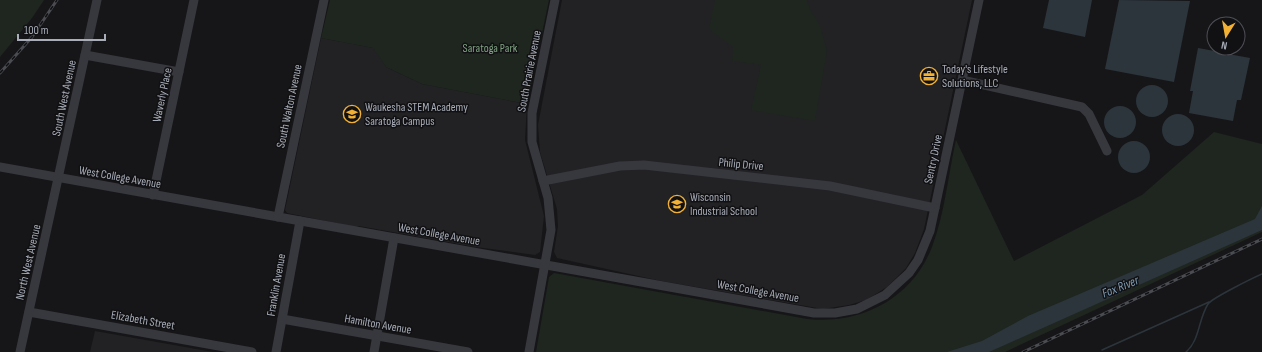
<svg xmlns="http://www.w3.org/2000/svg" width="1262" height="352" font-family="'Sofia Sans Condensed',sans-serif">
<rect width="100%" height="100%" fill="#161618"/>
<!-- built -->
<g fill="#222225">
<polygon points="562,0 972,0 924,229 915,253 906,268 887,287 866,300 849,305 823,309 661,281 557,258 554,252 558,226 557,209 540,152 538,125"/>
<polygon points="321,38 374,48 386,67 422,84 527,104 525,140 544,216 540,252 535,255 476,247 359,226 355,227 287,213 285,210"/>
<polygon points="95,331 213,352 90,352"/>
</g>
<!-- green -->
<g fill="#1e261f">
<polygon points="0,0 44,0 32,18 0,57"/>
<polygon points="330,0 549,0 527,104 422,84 386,67 373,48 321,38"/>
<polygon points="715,0 807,0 811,11 820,25 827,51 815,121 751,110 761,65 732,61 733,47 709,29"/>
<path d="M1214,132L1262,144V232L1005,352H536L549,277L554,273L807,319C860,325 912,299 932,247C945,213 948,175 956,140L1014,261L1142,195Z"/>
</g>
<!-- water -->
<g fill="#2c353c">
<polygon points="1049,0 1092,0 1085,37 1043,28"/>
<polygon points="1119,0 1190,1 1174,82 1105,69"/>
<polygon points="1198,48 1220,52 1220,54 1227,56 1228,54 1250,58 1241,100 1237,100 1233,121 1189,113 1193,91 1190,91"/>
<circle cx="1152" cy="101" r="16"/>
<circle cx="1120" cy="122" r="16"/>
<circle cx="1178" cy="130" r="16"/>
<circle cx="1134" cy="157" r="16"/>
<polygon points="1262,206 1262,230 989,352 947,352 982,341 1028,316 1255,219"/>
</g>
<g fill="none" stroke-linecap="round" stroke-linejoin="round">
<!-- stream -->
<g stroke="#2c353c" stroke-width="1.5">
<polyline points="1102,350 1209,302"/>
<path d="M1186,352C1200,340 1198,320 1208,304C1212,298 1253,278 1262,274"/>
</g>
<!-- minor -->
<g stroke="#37383d" stroke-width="9">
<polyline points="85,55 179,72"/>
<polyline points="962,80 1082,107 1089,114 1107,151"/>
<polyline points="0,167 814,313 835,313 857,309 885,295 909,273 918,260 930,231 979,0"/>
<polyline points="543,181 620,166 644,165 830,186 935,208"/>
<polyline points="153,195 194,0"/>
<polyline points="278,217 324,0"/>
<polyline points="29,312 252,352"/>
<polyline points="282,319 468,352"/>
<polyline points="20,352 97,0"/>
<polyline points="276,352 300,221"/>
<polyline points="374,352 394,238"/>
<polyline points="529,352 551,230 548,198 532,142 532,113 555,0"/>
</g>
<defs>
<g id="rail">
<polyline points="0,73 32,37 57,0"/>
<polyline points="1023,352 1262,239"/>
</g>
</defs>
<!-- rail casing -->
<use href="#rail" stroke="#4a4c52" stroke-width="3"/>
<!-- rail -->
<use href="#rail" stroke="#111113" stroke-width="1.5" stroke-dasharray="4.5" stroke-linecap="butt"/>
</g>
<!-- icons -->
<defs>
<symbol id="office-ring" viewBox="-11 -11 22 22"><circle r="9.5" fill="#111113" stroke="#f2b134" stroke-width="1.5"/><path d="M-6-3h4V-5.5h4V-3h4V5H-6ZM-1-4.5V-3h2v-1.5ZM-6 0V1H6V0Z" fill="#f2b134"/></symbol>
<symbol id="school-ring" viewBox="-11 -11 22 22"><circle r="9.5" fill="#111113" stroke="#f2b134" stroke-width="1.5"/><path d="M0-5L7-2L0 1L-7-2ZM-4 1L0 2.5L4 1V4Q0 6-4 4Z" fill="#f2b134"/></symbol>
</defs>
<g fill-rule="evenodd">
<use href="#office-ring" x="919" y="66" width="20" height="20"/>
<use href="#school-ring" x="342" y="104" width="20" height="20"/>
<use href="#school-ring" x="667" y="194" width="20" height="20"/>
</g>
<g text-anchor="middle" stroke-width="3" stroke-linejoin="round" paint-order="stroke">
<!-- park labels -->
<g font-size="12" fill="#7fa381" stroke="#111113">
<text x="490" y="52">Saratoga Park</text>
</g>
<!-- poi labels -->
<g font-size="12" fill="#a8adb8" stroke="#111113" text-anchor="start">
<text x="942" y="73">Today's Lifestyle<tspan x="942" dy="14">Solutions, LLC</tspan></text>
<text x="365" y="111">Waukesha STEM Academy<tspan x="365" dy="14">Saratoga Campus</tspan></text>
<text x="690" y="201">Wisconsin<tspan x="690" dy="14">Industrial School</tspan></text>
</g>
<!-- street labels -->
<g font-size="12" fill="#a8adb8" stroke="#111113">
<text transform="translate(529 71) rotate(-79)" y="4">South Prairie Avenue</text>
<text transform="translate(162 95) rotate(-78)" y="4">Waverly Place</text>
<text transform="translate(64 98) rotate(-78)" y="4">South West Avenue</text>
<text transform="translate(289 106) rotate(-78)" y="4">South Walton Avenue</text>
<text transform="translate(933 159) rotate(-78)" y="4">Sentry Drive</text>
<text transform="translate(741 164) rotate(6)" y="4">Philip Drive</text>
<text transform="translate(120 177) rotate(10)" y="4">West College Avenue</text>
<text transform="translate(439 234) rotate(10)" y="4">West College Avenue</text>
<text transform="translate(28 262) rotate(-77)" y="4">North West Avenue</text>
<text transform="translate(276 285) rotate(-80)" y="4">Franklin Avenue</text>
<text transform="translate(758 291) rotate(10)" y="4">West College Avenue</text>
<text transform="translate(143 320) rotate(10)" y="4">Elizabeth Street</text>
<text transform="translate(378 324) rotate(10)" y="4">Hamilton Avenue</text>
</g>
<!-- water labels -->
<g font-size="13" font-style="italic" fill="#7f9bb3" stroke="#111113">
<text transform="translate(1120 286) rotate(-22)" y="5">Fox River</text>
</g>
</g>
<!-- north arrow -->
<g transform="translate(1226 36) rotate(191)"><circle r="19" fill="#111113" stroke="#4d4f55"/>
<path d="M0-3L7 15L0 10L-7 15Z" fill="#f2b134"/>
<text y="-6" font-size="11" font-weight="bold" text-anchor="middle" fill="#a8adb8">N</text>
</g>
<!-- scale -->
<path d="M18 34v6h87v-6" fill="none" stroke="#a8adb8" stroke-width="2"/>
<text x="24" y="34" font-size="12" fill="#a8adb8" stroke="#111113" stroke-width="3" paint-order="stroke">100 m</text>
</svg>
